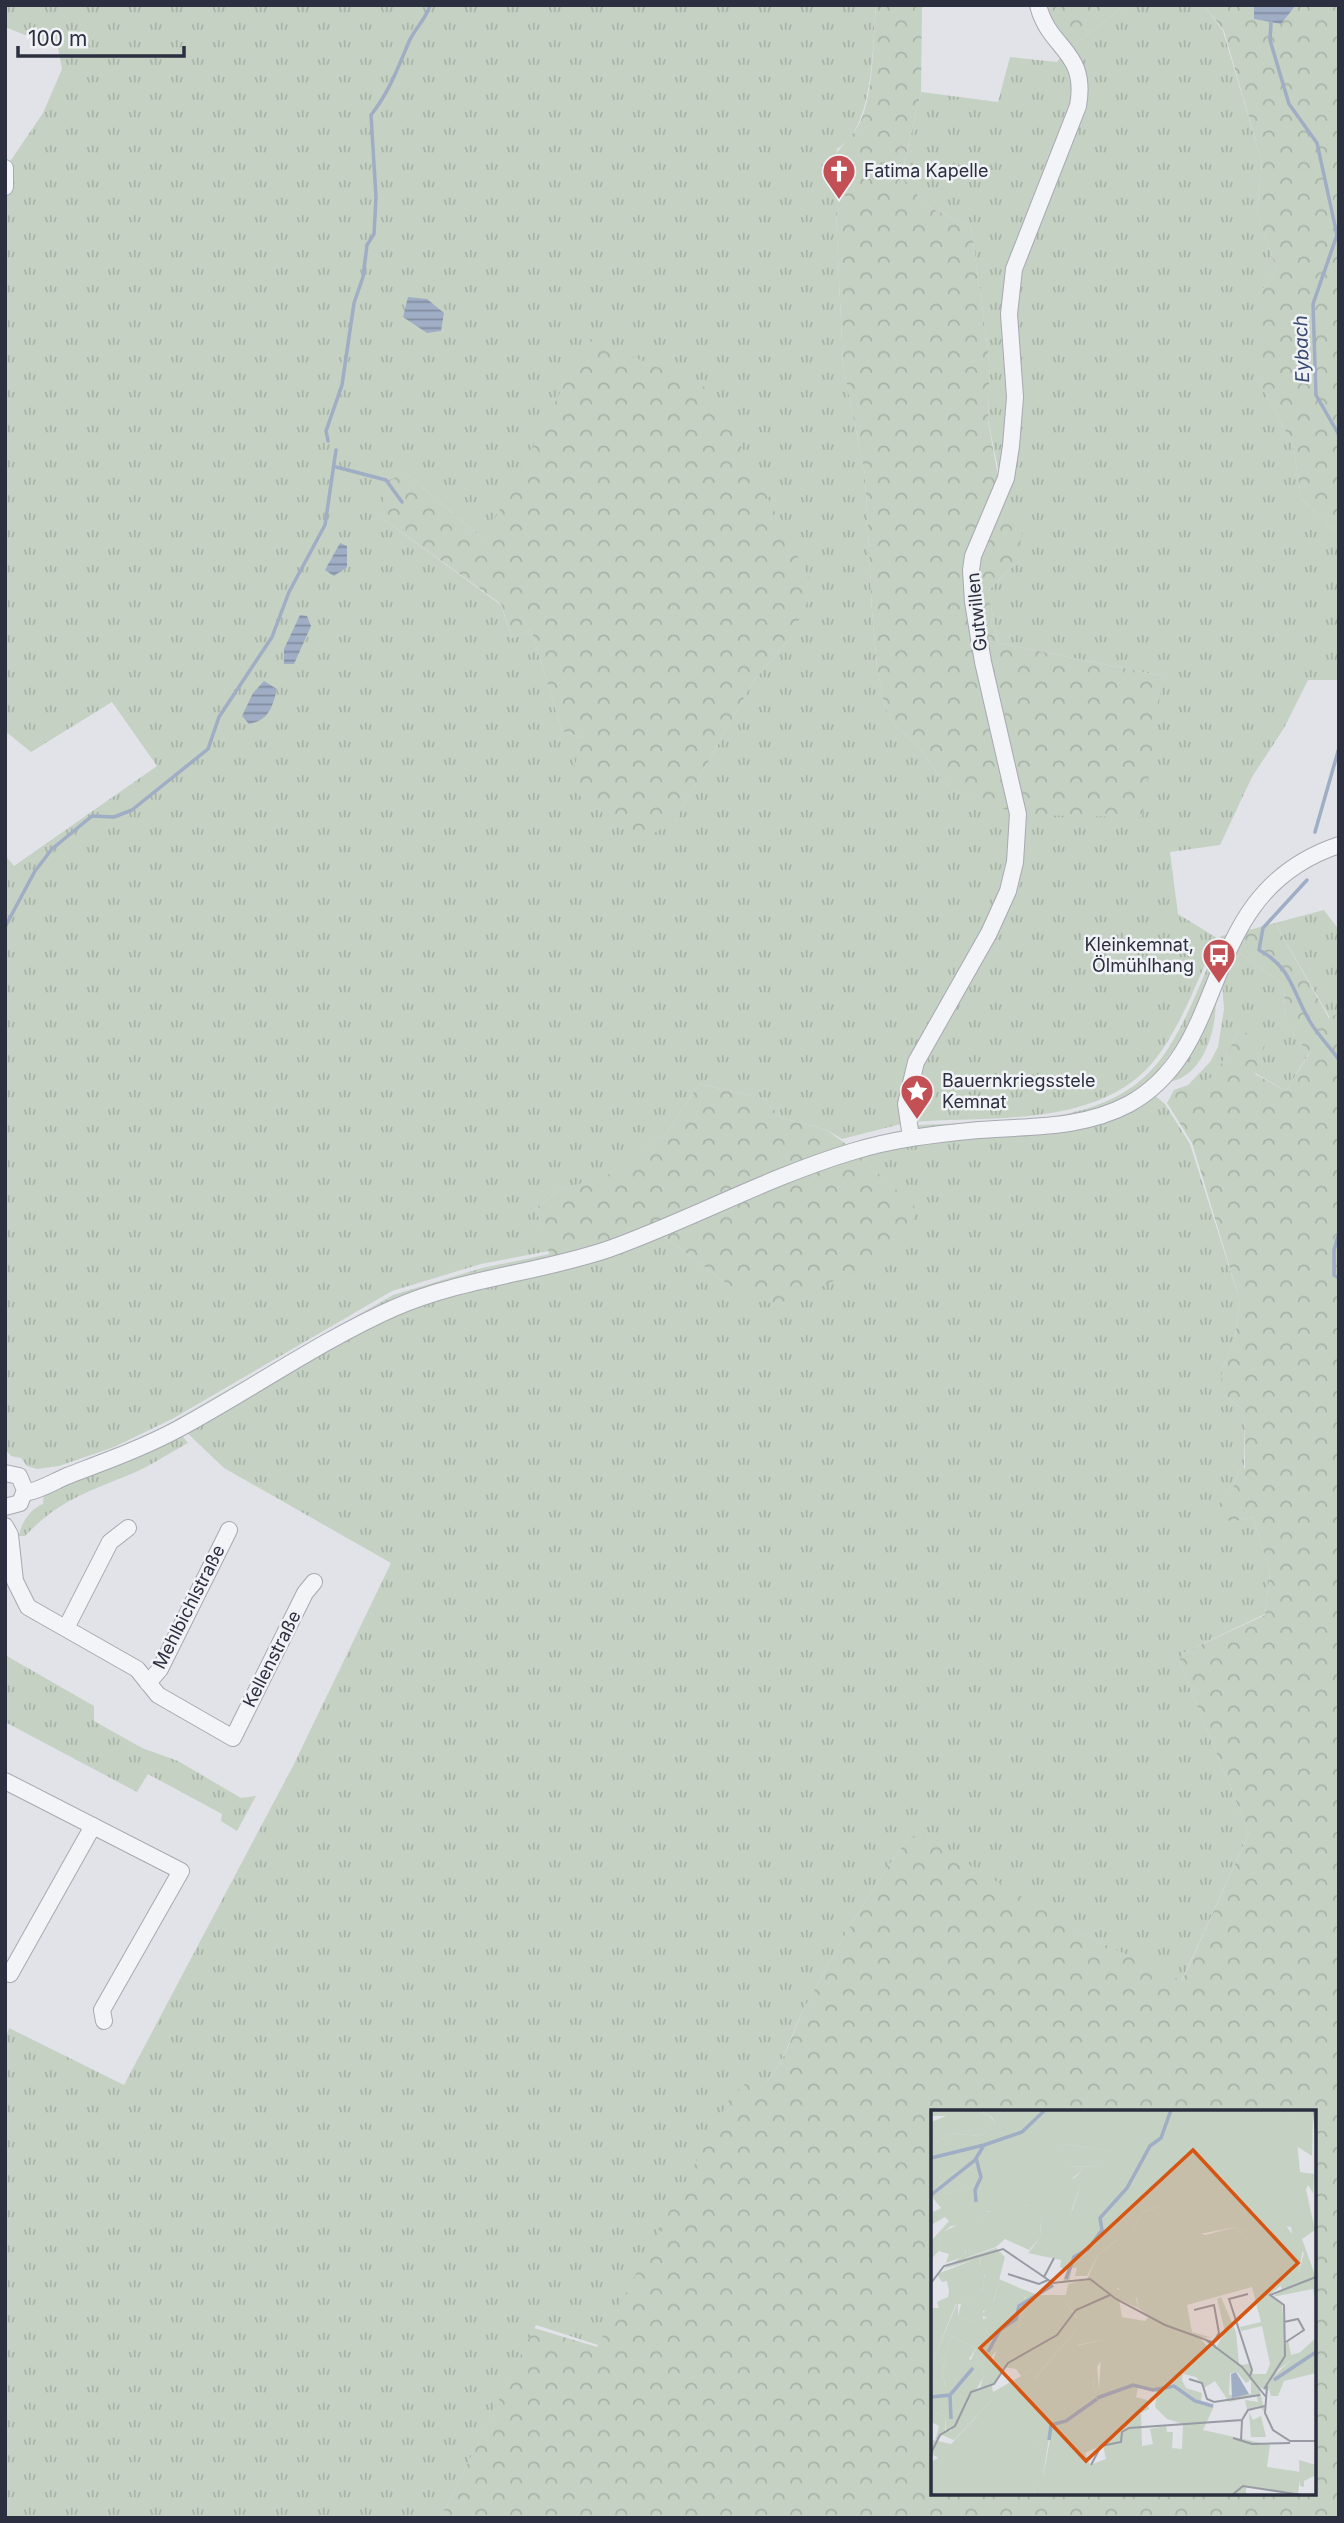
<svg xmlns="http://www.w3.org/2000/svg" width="1344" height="2523" font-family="Inter,sans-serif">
<defs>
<pattern id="grass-tufts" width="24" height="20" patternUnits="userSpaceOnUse" patternTransform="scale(1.75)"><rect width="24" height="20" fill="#c5d1c3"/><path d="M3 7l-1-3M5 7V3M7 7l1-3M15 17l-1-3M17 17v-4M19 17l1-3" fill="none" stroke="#a9b4a9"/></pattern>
<pattern id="forest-crowns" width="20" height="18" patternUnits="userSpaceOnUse" patternTransform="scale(1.75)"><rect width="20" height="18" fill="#c5d1c3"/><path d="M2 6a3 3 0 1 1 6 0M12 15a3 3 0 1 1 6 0" fill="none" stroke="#a9b4a9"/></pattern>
<pattern id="water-rules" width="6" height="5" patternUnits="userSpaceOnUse" patternTransform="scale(1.75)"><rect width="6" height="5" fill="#9fadc5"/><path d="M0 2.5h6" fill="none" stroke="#828da1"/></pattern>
</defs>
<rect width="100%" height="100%" fill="#e1e3e8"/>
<!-- grass -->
<g fill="url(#grass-tufts)" fill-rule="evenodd">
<path d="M5,5H876C872,45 875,128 837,149L833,182L839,192L847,197V203L836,212L843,366L865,474L872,611L877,667L885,708L895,725L920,748L940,778L956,792L1015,812L1006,891L913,1061L905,1123L842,1139L827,1130L781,1118L765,1099L699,1084L666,1134L608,1176L559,1190L536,1208L549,1251L481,1264L392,1291L172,1419L114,1447L59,1466L37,1469L27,1466L21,1458L11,1456L5,1449V855L14,866L157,766L112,702L31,752L5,731L7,166L43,113L62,69L58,48L5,27ZM406,473L484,540L791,637L754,680L675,821L584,738L562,731L531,629L512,638L501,605L382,518Z"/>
<path d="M1126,5H1204L1223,31L1262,163L1257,213L1277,271L1258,295V380L1293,445L1301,498L1339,535L1338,680H1308L1284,728L1252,777L1220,845L1170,852L1178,914L1217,938C1199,976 1184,1019 1160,1053C1106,1130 993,1115 911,1122L912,1085L991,934L1021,815L1163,676L998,643L988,591L1017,562L988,420L990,365L971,226L928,207L901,177L921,92L998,102L1010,57L1057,62L1064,52Z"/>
<polygon points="1324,910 1339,930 1339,1013 1330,1018 1275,923"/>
<path d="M1229,934L1181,1039L1148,1084L1127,1099L1094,1115L912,1133L910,1126C994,1118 1108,1134 1163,1056C1188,1020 1203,976 1221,936Z"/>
<polygon points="1237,951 1284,985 1285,1022 1309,1053 1286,1091 1255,1073 1240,1030 1216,1073 1197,1090 1188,1085 1210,1062 1218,1047 1224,1009 1222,981"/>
<path d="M1215,994C1219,1026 1203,1081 1165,1082Z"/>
<path d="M1151,1092L1165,1104L1190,1144L1240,1301L1235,1339L1222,1368L1224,1395L1245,1411L1244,1469L1240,1470L1231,1492L1232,1522L1253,1517L1270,1573L1265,1614L1183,1653L1179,1661L1249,1833L1181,1982L1083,1934L910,1836C869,1890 837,1948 805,2007C790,2033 785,2068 761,2086L598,2345L536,2325L441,2518H5V2041L9,2028L124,2085L293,1766L391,1563L224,1468L184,1430L396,1311L662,1235L733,1288L914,1207L858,1155L912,1142L1071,1130Z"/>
<polygon points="550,1254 551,1260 436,1289 178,1424 175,1420 393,1295 482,1268"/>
<path d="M180,1433L188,1443C169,1453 151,1466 131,1474C87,1492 58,1501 25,1536H19C21,1523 30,1509 43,1504L44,1493Z"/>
<polygon points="5,1655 94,1706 94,1721 142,1748 178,1761 241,1798 256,1796 237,1831 221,1821 222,1814 148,1774 137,1792 5,1722"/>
</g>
<!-- forest -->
<g fill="url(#forest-crowns)" fill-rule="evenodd">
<path d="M876,5H922L921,92L901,176L928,207L971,226L990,365L988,421L1002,498L1023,528L1017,562L988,591L998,643L1163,676L1142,817L1021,815L956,792L940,778L920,748L895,725L885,708L877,667L872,611L865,474L843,366L836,212L847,203V197L839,192L833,181L837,174L830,163C839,146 853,138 861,120C874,90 873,38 876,5Z"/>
<polygon points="1047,5 1126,5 1068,49 1050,18"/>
<polygon points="1204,5 1254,5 1255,19 1281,24 1296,5 1339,5 1339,535 1301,498 1293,445 1258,380 1258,295 1277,271 1257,213 1262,163 1224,31"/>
<polygon points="588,338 712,390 814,588 791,637 754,680 675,821 640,841 567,786 584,738 562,731 531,629 512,638 501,604 382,518 384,482 406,473 484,540"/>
<path d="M1275,923L1329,1018L1339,1013V2518H441L534,2328L597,2347L729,2100L745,2084L761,2086C785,2068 791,2033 805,2007C837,1948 869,1890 910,1836L923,1837L1083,1934L1182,1981L1249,1833L1179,1661L1183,1653L1265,1615L1270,1573L1253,1517L1232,1522L1220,1516L1219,1504L1231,1492L1240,1470L1245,1468V1411L1224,1395L1221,1385L1222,1368L1235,1339L1240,1301L1192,1143L1167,1103L1174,1090L1188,1085L1197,1089L1216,1073L1240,1030L1266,1042L1255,1074L1286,1091L1309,1054L1285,1022L1284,985L1237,951L1246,931ZM933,2112H1314V2493H933Z"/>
<polygon points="699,1084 765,1099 781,1118 827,1130 851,1148 605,1244 551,1260 536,1208 559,1190 608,1175 666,1134"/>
<path d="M858,1155L915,1207C913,1258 815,1288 775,1305L733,1288L662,1235Z"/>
</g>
<!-- water -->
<g fill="url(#water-rules)">
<polygon points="1254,5 1296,5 1281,24 1254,19"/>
<polygon points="408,297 427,299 444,313 441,331 427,333 403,317"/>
<polygon points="340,543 347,546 347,567 334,576 325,570"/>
<polygon points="300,615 307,616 311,626 294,664 284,664 284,649"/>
<path d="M264,681L277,689C272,708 269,720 249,724L242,716L253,693Z"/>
</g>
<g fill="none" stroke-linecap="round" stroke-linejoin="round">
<!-- stream -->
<g stroke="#9fadc5" stroke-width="3.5">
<polyline points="1271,22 1270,40 1289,104 1317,143 1337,235 1313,304 1316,395 1339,435"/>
<path d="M328,441L326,431L342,385L354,303L363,277L367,245L374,234L376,197L371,115C389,92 397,70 408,44C413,30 426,20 430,5"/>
<polyline points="336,467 386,480 402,502"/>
<polyline points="1315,832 1339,748"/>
<path d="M1307,880L1263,928L1259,950C1291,967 1292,990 1309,1020C1317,1034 1329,1046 1339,1060"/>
<polyline points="5,927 35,871 52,849 92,816 114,817 132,810 208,749 219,717 272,637 289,592 325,525 336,450"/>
<polyline points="1339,1233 1334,1250 1334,1275 1339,1278"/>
</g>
<defs>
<g id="minor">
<polyline points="5,168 5,187"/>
<path d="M911,1137L906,1104L916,1062L989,933L1008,891L1015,862L1018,814L983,662L973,602L971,570L973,556L1006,478L1011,446L1015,397L1009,314L1014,269L1078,106C1088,50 1049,50 1038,5"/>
<polyline points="5,1473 19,1476 25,1490 20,1503 5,1507"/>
<path d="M25,1493C41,1490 53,1482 67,1476C106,1461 143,1448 180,1428C252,1389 320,1341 394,1308C462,1278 539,1273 609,1249C690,1220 768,1177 851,1152C892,1139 936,1134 979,1130C1030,1126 1082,1129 1129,1104C1236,1045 1194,894 1339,845"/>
<polyline points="5,1526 10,1535 15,1581 28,1607 137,1669 158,1695 233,1738 305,1593 314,1582"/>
<polyline points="66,1628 110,1542 128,1528"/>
<polyline points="148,1683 160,1669 229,1530"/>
<polyline points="5,1781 181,1871 102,2010 104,2021"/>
<polyline points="10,1974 93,1826"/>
</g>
</defs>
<!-- minor casing -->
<use href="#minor" stroke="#a7a9b2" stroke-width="18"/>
<!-- minor -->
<use href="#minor" stroke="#f3f4f7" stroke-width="16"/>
</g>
<!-- icons -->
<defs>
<symbol id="church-pin" viewBox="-11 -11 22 30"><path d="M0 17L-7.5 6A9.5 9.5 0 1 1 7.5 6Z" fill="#c35054" stroke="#f0f2f6"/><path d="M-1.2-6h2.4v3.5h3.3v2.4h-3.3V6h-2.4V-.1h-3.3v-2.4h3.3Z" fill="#fff"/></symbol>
<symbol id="bus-pin" viewBox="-11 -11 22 30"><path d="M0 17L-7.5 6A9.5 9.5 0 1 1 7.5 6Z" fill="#c35054" stroke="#f0f2f6"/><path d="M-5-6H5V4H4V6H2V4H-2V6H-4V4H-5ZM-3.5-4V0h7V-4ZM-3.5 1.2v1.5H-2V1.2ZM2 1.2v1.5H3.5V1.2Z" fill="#fff"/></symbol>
<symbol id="sight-pin" viewBox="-11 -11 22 30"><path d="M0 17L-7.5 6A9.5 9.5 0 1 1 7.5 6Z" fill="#c35054" stroke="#f0f2f6"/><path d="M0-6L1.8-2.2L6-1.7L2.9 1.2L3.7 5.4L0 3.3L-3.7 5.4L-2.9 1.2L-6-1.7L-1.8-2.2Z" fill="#fff"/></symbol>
</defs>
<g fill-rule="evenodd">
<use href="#church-pin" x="820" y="152" width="38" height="52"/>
<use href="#bus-pin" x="1200" y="936" width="38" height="52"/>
<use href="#sight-pin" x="898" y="1072" width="38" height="52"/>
</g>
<g text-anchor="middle" stroke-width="5" stroke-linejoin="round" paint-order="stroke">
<!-- poi labels -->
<g font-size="18" fill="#2b2f3f" stroke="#f0f2f6" text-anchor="start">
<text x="864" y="177">Fatima Kapelle</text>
<text x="1194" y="951" text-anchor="end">Kleinkemnat,<tspan x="1194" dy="21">Ölmühlhang</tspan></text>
<text x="942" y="1087">Bauernkriegsstele<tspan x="942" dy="21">Kemnat</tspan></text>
</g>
<!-- street labels -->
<g font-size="18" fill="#2b2f3f" stroke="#f0f2f6">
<text transform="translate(977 612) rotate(-96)" y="6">Gutwillen</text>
<text transform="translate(189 1607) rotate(-63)" y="6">Mehlbichlstraße</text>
<text transform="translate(272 1659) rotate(-63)" y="6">Kellenstraße</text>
</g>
<!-- water labels -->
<g font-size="19" font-style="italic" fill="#384a6f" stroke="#f0f2f6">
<text transform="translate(1301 349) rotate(-92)" y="7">Eybach</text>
</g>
</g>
<!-- overview -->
<g transform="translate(931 2110)">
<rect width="385" height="385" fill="#e1e3e8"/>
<path d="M0,0H46L60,7L64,14L49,26L20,23L0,35V12L15,6H0ZM363,0H382L381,46L364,35ZM132,34L179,41L168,57L136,56L151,60L142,68L149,76L140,102L110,108L109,128L98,140L74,129L65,137L34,148L35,139L29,148L15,153L18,144L8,141L10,123L30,113H48L56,102L96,95ZM37,58L45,64L46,76L9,85L6,78L16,65ZM229,96L233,108L274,125L305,117L309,123L350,109L372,139L368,161L338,185L351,193L354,234L357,230L360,245L371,242L347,260L337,281L328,277L334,303L328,296L316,299L314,290L327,292L326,286L298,292L284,271L273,278L265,267L252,264L251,270L255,278L271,283L270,292L283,296L272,320L339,335L336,357L370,362L367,383L315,377V385H126V364L112,366L119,330L108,332L100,347L104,385H0V352L7,348L3,345L0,348L2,330L20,334L59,292L105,267L146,219V208L134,191L131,217L108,239L99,261L90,266L85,259L60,255L69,232L88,215L95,195L107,185H135L137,174L156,169L167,145L186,130L188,121H202L211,102ZM321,177L330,212L309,217L310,221L331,216L339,254L335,264H322L318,254L308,255L305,222L290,187L286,189L294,222L286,236L277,237L268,227L282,228L261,222L256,195ZM186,178L206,188L207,198L218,206L214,211L191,207ZM171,230L168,278L163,280L162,268L146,235ZM306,262L315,273L320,270V284L298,285L299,263ZM207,278L226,282L224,297L236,309L252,314L251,339L241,338L242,322H236L235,316L219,319L222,334L211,336L210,303L218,299L216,290L205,287ZM172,335L175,349L159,355L154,343ZM50,147L48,155L54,163L51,182L31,181V189L44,195L43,213L27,206L30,194H25L0,256V198H8L6,192L17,187L18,181L16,171L11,172L6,164ZM68,169L91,179L95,186L69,214L50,205L63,191ZM20,226L45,238L38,249L50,255L52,268L24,316L15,321V306L0,302V272L15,277L11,263ZM318,302L322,310L330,306L335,327H320Z" fill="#c5d1c3" fill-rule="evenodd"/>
<path d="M46,0H363L369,62L383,64L382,83L377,75L375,80L384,120L371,129L385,168V191L382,179L341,187L351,180L349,174L368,161L373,143L362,133L360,117L352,116L350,110L309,123L305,117L238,130L229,96L211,102L202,121H188L187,129L167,145L156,166H144L146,158H141L138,172L132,171L136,160L129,157L130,150L97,143L109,128L110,108L141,101L149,76L140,72L151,60L135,56L168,57L178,41L132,34L100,93L72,104L57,101L48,113L20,116L10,124L8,141L0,149V131L18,111L14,107L0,115V103L10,98L2,88L0,94V35L20,23L49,26L64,14L61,7ZM37,58L45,64L39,65L45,76L9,85L6,78L16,65ZM34,138L35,148L65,138L74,147L61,197L52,201V209L63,206L71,212L86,189L95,188L91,179L107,185L95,195L88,215L61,246L60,255L75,257L61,276L62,282L99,261L97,252L119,224L130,217L120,200L134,191L146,209V219L103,269L58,293L23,330L11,325L4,331L8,316L0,312V302L15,306L14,321H20L37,286L49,278L52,268L50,255L42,260L37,257L45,238L20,226L11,263L15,278L0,272V256L27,191V206L43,213V195L31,189V180L51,182L54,164L47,161L50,148L12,159L29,148ZM185,179L204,183L207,198L185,188ZM385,228V263L353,271L347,286H340L337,275L347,262ZM171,230L175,231L176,242L166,257L168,278L163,280L162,268L137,275L132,261L140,237ZM118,328L112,365L126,363V385H104L101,361L90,363L108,332Z" fill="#c5d1c3" fill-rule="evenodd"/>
<path d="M368,350L385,355V365L373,371V377L369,376Z" fill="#c5d1c3"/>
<path d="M305,262L318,284L301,288L300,264Z" fill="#9fadc5"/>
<path fill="none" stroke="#9fadc5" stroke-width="3.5" d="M0,48L53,35M0,85L44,50L53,35L91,22L114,0M45,92L44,80L50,67L45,48M135,169L143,147L157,139L171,120L169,108L196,78L219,36L230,28L240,0M57,242L69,220L85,209L88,196L122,175M343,270L385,242M19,286L20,309M0,287L19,285L42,258M166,288L202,275L222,280L243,276L264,291L282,296M118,330L120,315L135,311L166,289"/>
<path fill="none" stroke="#989ba4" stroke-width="2" d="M383,0L385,28M385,48V113M77,164L108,174L117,170M113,167L123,148M0,173L13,156L72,139L122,173L159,169L185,189L234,215L281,232L285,238M317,184L298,189L321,260L319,266M263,200L283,195L288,223L282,233M353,212L367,209L373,220L355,232M275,230L311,257L335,287M258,269L271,273L276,289L283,292L329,285M336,276L334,303L342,320L359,331H385M333,279L354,246L353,195L339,185L385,167M302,328L321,334L359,333M310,331L311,310M0,343L9,325L24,316L40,282L63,274L77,253L126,225L145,200L179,185M160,355L170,336L190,332L191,322L198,318L311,310L317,300L334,296M301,385L312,376L371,385"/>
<path fill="#d55511" fill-opacity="0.15" stroke="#d55511" stroke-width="3.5" d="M262,40L367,153L155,351L49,238Z"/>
<rect width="385" height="385" fill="none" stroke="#2b2f3f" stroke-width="3.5"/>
</g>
<!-- border -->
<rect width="1344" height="2523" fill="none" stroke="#2b2f3f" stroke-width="14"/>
<!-- scale -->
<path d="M18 46v10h166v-10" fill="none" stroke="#2b2f3f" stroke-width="3.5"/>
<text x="28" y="46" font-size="21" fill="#2b2f3f" stroke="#f0f2f6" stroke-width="5" paint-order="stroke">100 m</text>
</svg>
